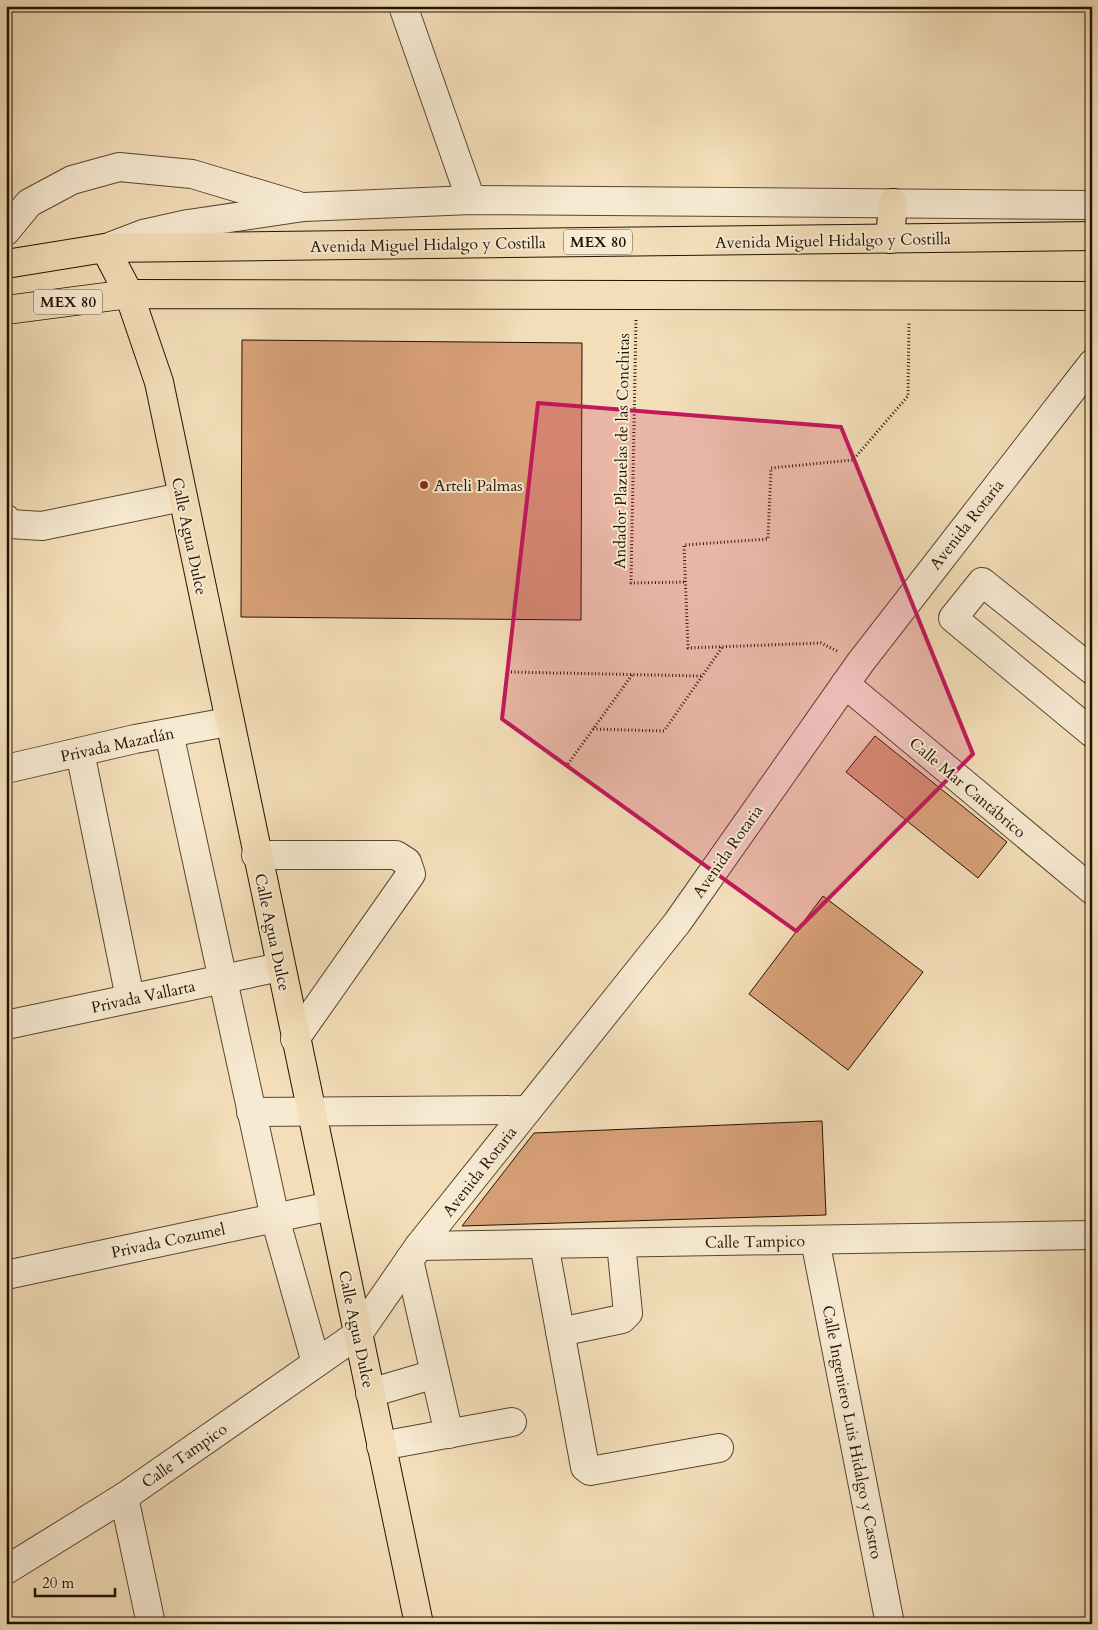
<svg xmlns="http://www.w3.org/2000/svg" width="1098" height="1630" font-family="Cardo,serif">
<rect width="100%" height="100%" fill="#f3deb9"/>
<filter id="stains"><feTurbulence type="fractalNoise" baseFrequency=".004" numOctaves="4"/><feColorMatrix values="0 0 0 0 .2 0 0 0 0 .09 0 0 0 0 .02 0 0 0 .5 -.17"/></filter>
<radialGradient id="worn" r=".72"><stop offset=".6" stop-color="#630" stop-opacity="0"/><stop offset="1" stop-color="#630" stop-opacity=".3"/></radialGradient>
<!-- building -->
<g fill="#d9a179" stroke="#241203">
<polygon points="242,340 582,343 581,620 241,617"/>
<polygon points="875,736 1007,842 978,878 846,772"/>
<polygon points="823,896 923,972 848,1070 749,994"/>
<polygon points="822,1121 826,1215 462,1226 534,1133"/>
</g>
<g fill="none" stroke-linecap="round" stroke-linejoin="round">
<defs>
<g id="minor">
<polyline points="403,6 471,200"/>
<polyline points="6,231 29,203 72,180 119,167 192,174 296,205"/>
<polyline points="109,247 143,234 188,224 304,207 471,200 1092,205"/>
<polyline points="6,519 10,524 42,526 182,497"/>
<polyline points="1092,670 982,582 953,618 1092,733"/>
<polyline points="845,684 1092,890"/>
<polyline points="169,733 275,1218 316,1363"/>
<polyline points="80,752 130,998"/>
<polyline points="6,769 135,739 228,722"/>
<polyline points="256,855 396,855 407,862 411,874 295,1039"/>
<polyline points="6,1025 280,967"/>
<polyline points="251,1112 527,1110"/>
<polyline points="815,1240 890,1624"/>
<polyline points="544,1244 585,1467 590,1471 719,1448"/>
<polyline points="419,1246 1092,1235"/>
<polyline points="409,1260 449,1434"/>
<polyline points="6,1275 331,1206"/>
<polyline points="560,1332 622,1319 628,1313 621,1243"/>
<polyline points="370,1393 435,1374"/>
<polyline points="381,1446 512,1422"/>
<polyline points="124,1497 151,1624"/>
<polyline points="6,1570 124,1497 358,1334 419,1246 677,923 860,663 1092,364"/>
</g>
<g id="major">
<polyline points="890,239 893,203"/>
<polyline points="105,248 129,294 159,382 419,1624"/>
<polyline points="6,264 105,248 1092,236"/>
<polyline points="6,310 129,294 1092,296"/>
</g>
</defs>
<!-- minor casing -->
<use href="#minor" stroke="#584530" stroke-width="30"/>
<!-- major casing -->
<use href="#major" stroke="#241203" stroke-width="30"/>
<!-- path -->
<g stroke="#241203" stroke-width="3" stroke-dasharray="1 2.5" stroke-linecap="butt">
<polyline points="636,320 631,583 686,582"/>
<polyline points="837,651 821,643 688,648 684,545 768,539 771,468 853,460 908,396 909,322"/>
<polyline points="511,672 702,676"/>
<polyline points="593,729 664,731 723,646"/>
<polyline points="568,764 632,675"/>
</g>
<!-- minor -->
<use href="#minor" stroke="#f7ead2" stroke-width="28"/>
<!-- major -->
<use href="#major" stroke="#f3deb9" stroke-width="28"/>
</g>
<!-- marked area -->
<path fill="#c2185b" fill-opacity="0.2" stroke="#c2185b" stroke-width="4" stroke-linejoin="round" d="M538,403L841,427L973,754L796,931L502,719Z"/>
<!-- markers -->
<circle fill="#8f2418" stroke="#f7ead2" stroke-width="2" cx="424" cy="485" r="5"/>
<g text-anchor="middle" stroke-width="4" stroke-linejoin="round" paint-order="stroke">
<!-- shield labels -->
<g fill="#f7ead2" stroke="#635341" stroke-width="1">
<rect x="564" y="229.5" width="68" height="25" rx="4"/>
<rect x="34" y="289.5" width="68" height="25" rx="4"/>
</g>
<g font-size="15" font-weight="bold" fill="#241203">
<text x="598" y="247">MEX 80</text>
<text x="68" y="307">MEX 80</text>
</g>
<!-- street labels -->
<g font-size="16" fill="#241203" stroke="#f7ead2">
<text transform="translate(833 240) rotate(-1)" y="6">Avenida Miguel Hidalgo y Costilla</text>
<text transform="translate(428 244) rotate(-1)" y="6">Avenida Miguel Hidalgo y Costilla</text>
<text transform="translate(621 451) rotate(-89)" y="6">Andador Plazuelas de las Conchitas</text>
<text transform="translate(966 524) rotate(-52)" y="6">Avenida Rotaria</text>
<text transform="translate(190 536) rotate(78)" y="6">Calle Agua Dulce</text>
<text transform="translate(117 744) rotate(-12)" y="6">Privada Mazatlán</text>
<text transform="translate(968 787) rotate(40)" y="6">Calle Mar Cantábrico</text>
<text transform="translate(727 851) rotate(-55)" y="6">Avenida Rotaria</text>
<text transform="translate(273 932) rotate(78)" y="6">Calle Agua Dulce</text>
<text transform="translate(143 996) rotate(-12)" y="6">Privada Vallarta</text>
<text transform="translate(479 1171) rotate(-52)" y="6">Avenida Rotaria</text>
<text transform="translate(168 1240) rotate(-12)" y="6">Privada Cozumel</text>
<text transform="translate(755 1241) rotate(-1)" y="6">Calle Tampico</text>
<text transform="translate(357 1329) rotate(78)" y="6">Calle Agua Dulce</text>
<text transform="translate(853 1432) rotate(79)" y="6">Calle Ingeniero Luis Hidalgo y Castro</text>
<text transform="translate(184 1455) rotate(-35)" y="6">Calle Tampico</text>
</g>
<!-- poi labels -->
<g font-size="16" fill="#241203" stroke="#f7ead2" text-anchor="start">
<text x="434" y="491">Arteli Palmas</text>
</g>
</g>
<!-- margin -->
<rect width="1098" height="1630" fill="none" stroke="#f3deb9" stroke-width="25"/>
<rect x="8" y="8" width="1083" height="1615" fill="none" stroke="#241203" stroke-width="2.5"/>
<rect x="12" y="12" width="1073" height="1605" fill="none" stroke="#241203"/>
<!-- scale -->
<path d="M35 1588v8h80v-8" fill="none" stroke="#241203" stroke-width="2.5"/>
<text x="42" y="1588" font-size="15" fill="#241203" stroke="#f7ead2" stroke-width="4" paint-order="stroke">20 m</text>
<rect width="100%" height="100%" filter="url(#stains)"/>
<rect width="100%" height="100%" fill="url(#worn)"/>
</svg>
